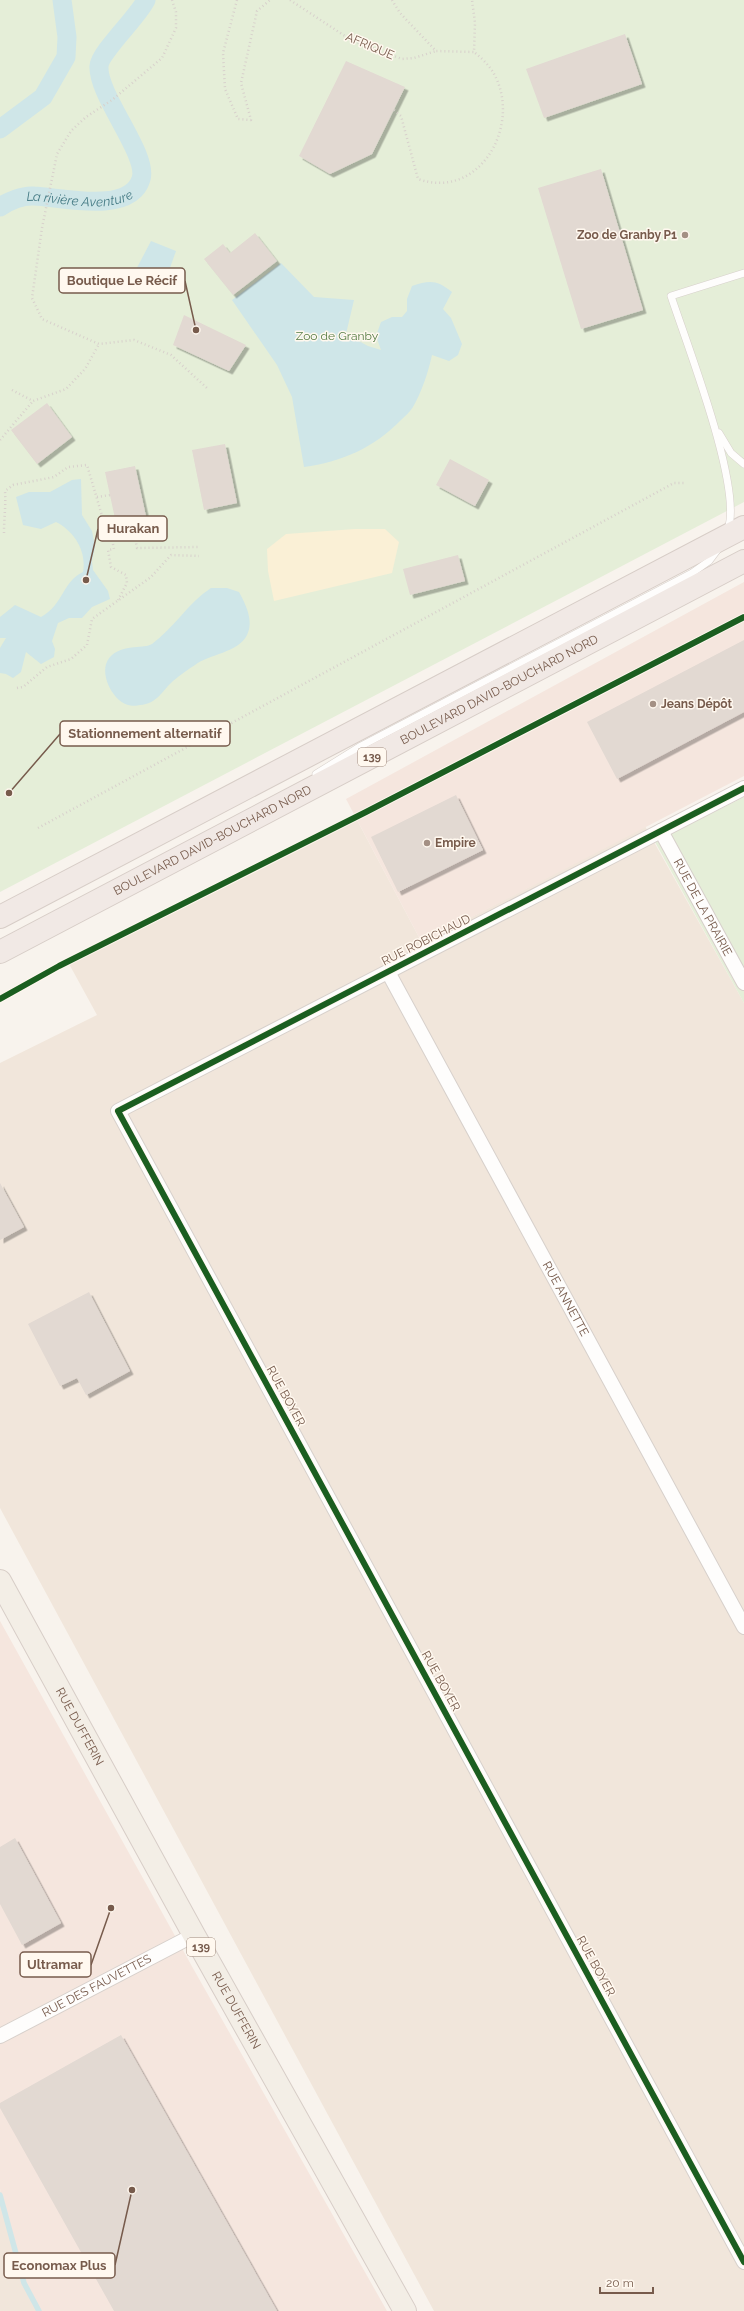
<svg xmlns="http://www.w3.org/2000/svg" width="744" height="2311" font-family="Raleway,sans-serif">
<defs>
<filter id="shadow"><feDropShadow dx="3.5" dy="3.5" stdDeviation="0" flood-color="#0004"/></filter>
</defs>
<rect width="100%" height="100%" fill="#f8f3ed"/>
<!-- residential -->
<g fill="#f1e6db">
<polygon points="357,820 422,943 645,826 744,1003 744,2311 434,2311 0,1508 0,1063 97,1015 68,962"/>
<polygon points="0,2189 26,2287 40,2311 0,2311"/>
</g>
<!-- commercial -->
<g fill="#f5e6de">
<polygon points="744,582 744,776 422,943 346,799"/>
<polygon points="0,1621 194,1970 387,2311 40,2311 26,2287 0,2189"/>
</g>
<!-- green -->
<g fill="#e5eed8">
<polygon points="0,0 744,0 744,502 0,892"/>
<polygon points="744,797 744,1003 655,842"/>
</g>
<!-- sand -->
<polygon fill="#faf0d6" points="355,529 385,529 399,542 392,573 274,601 268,571 267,549 286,534"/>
<!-- water -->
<g fill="#cfe6e8">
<polygon points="151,241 176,251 161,293 129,283"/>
<path d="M281,263L314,297L354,300L346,334L368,346L381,350L376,336L381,322L392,317H402L407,311V299L412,286C430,280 437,280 452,292L443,309L451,318L462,344L458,355L449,361L432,355C428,373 422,391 413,407C410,412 405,416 401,420C374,448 341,462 304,467L292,397L277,365L232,300Z"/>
<path d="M81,479L82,515L92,531L95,547L92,561L93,570L108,591L110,599L92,607L82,618H69L58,623L52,641L55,649L54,657L41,664L26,652L21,672L13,678L6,674L0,673V648L6,638H0V617L15,605L41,617C64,604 62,582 83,572C87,551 74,531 56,522L41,529L23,525L16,497L29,492H50L72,480Z"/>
<path d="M211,588H227L239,592C246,605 254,621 247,635C238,653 209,654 195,665C187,670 180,675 173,681C162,691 157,704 140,705C137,706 131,706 128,705C111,700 96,668 112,655C126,644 144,649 152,644C174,628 188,603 211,588Z"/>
</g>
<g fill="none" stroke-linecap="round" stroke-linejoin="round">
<!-- stream -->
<polyline stroke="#cfe6e8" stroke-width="5.5" points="0,2195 24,2283 39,2311"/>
<!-- canal -->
<g stroke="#cfe6e8" stroke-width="19">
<polyline points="0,129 43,97 66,57 67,37 62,0"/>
<path id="s1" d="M0,207C9,201 23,195 34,196C61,197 130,215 141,179C149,155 97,95 99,66C100,52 138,17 146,0"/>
</g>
</g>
<!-- building -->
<g fill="#e2d9d2" filter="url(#shadow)">
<polygon points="625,34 642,84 544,118 526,69"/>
<polygon points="346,61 405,87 372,154 330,174 299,156"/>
<polygon points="601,169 643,310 581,329 538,188"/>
<polygon points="255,233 277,261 233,295 204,259 223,244 230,253"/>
<polygon points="184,315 246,345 229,371 173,345"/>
<polygon points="47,403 72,437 37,464 11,430"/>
<polygon points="225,444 237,503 204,510 192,450"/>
<polygon points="450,459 489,480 475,506 436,485"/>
<polygon points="135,466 147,521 117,528 105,472"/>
<polygon points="458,555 465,581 410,595 403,569"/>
<polygon points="744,640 744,712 617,779 587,722"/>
<polygon points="456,795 483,850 398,892 371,837"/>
<polygon points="0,1183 24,1227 0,1240"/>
<polygon points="89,1292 130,1371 86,1395 77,1378 60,1386 28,1324"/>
<polygon points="15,1838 61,1923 22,1945 0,1904 0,1847"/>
<polygon points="121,2035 277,2311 114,2311 0,2108 0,2103"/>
</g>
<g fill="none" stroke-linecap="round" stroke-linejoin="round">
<defs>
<g id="lane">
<polyline points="719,433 731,453 744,464"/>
<path d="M728,529C743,488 686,342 671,296L744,273"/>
<polyline points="316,774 361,746 692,573 709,561 718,549"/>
</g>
<g id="street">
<polyline points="744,788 118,1111 744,2262"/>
<path id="s2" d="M661,831L744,983"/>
<path id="s3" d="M388,972L744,1627"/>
<path id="s4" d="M0,2036L194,1935"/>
</g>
<g id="primary">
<path id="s5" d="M0,1581L194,1935L405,2311"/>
</g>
<g id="highway">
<polyline points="0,917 744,527"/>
<path id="s6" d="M0,952L744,561"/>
</g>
</defs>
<!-- lane casing -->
<use href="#lane" stroke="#d7d0cb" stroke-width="8"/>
<!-- street casing -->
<use href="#street" stroke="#d7d0cb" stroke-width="16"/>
<!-- primary casing -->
<use href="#primary" stroke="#d7cdc7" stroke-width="24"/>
<!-- highway casing -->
<use href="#highway" stroke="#d7cdc7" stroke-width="24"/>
<!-- path -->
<g stroke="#d8d1cc" stroke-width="2.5" stroke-dasharray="1 3" stroke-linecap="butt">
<polyline points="172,0 176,12 176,28 162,58 112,100 86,117 71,131 57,154 42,228 32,298 42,319 99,344 134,340 171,355 208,389"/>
<polyline points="237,0 223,53 225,89 238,119 251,120 241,83 257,11 270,0"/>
<polyline points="290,0 351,40 402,59 414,58 436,51"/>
<polyline points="392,0 400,13 436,51 474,52 475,23 472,0"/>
<path d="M394,110L401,116L418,179C477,200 519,131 497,80C492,68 484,60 474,52"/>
<polyline points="12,390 33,401 66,389 85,369 99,344"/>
<polyline points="0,440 33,401"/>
<polyline points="97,497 110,495"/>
<polyline points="132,524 137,548 200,547"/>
<path d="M4,533C4,518 6,506 5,491L13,485L54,477L68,467L87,465L103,519L108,520L114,549L108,550L111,567L126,575L127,583L118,600"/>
<polyline points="17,688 23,687 47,667 71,659 87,645 92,619 151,577 171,555 199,556"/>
<polyline points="38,828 674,483 685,483"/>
</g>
<!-- lane -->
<use href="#lane" stroke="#fefdfc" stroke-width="7"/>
<!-- street -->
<use href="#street" stroke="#fefdfc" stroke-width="14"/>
<!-- primary -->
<use href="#primary" stroke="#f3eee6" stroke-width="22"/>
<!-- highway -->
<use href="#highway" stroke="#f1e9e5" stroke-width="22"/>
<defs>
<g id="cycleway">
<polyline points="744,788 118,1111 744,2262"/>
<polyline points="0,999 59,966 366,812 744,617"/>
</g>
</defs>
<!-- cycleway casing -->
<use href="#cycleway" stroke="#fff8ef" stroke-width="8"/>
<!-- cycleway -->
<use href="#cycleway" stroke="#1b5e20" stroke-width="6"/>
</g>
<!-- markers -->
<g fill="#a49084" stroke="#fff8ef" stroke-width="1.5">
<circle cx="685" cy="235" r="4"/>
<circle cx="653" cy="704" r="4"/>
<circle cx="427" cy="843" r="4"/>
</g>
<g text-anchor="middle" stroke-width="3" stroke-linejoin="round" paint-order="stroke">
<!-- shield labels -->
<g fill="#fff8ef" stroke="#a08a7d" stroke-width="1">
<rect x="358" y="748" width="28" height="18" rx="3"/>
<rect x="187" y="1938" width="28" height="18" rx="3"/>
</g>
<g font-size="11" font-weight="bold" fill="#775b4c">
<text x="372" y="761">139</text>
<text x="201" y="1951">139</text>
</g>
<!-- street labels -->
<g font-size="12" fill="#775b4c" stroke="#fff8ef">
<text transform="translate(370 46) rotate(23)" y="4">AFRIQUE</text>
<text dy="4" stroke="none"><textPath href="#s6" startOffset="564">BOULEVARD DAVID-BOUCHARD NORD</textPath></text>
<text dy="4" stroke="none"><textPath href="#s6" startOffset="240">BOULEVARD DAVID-BOUCHARD NORD</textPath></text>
<text dy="4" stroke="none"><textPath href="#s2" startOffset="87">RUE DE LA PRAIRIE</textPath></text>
<text transform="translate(426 940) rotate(-27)" y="4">RUE ROBICHAUD</text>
<text dy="4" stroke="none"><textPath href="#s3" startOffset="372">RUE ANNETTE</textPath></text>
<text transform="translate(286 1396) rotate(61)" y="4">RUE BOYER</text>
<text transform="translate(441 1681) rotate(61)" y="4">RUE BOYER</text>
<text dy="4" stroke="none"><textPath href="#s5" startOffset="166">RUE DUFFERIN</textPath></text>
<text transform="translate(596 1966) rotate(61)" y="4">RUE BOYER</text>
<text dy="4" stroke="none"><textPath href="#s4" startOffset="109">RUE DES FAUVETTES</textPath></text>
<text dy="4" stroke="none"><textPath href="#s5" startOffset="490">RUE DUFFERIN</textPath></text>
</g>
<!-- poi labels -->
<g font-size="12" font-weight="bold" fill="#775b4c" stroke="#fff8ef" text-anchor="start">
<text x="677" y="239" text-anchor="end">Zoo de Granby P1</text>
<text x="661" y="708">Jeans Dépôt</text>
<text x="435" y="847">Empire</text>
</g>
<!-- park labels -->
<g font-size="12" fill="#557c44" stroke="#fff8ef">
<text x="337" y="340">Zoo de Granby</text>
</g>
<!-- water labels -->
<g font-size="13" font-style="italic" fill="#437983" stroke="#fff8ef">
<text dy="5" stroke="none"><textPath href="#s1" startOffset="82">La rivière Aventure</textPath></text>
</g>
</g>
<!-- callouts -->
<path fill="none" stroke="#775b4c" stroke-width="1.5" d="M196 330L185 281M86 580L98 529M9 793L60 734M111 1908L91 1965M132 2190L115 2265"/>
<g fill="#775b4c" stroke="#fff8ef" stroke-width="1.5">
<circle cx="196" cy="330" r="4"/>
<circle cx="86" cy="580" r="4"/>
<circle cx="9" cy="793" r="4"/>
<circle cx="111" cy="1908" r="4"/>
<circle cx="132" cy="2190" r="4"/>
</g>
<g fill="#fff8ef" stroke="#775b4c" stroke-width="1.5">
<rect x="59" y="268" width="126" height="25" rx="4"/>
<rect x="98" y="516" width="69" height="25" rx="4"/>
<rect x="60" y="721" width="170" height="25" rx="4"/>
<rect x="20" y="1952" width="71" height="25" rx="4"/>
<rect x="4" y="2253" width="111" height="25" rx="4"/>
</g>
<g font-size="13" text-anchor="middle" font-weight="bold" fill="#775b4c">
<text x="122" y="285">Boutique Le Récif</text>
<text x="133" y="533">Hurakan</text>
<text x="145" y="738">Stationnement alternatif</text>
<text x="55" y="1969">Ultramar</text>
<text x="59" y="2270">Economax Plus</text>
</g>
<!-- scale -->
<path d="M600 2287v6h53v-6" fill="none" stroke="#775b4c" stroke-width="2"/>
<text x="606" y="2287" font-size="12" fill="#775b4c" stroke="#fff8ef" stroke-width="3" paint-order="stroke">20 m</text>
</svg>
